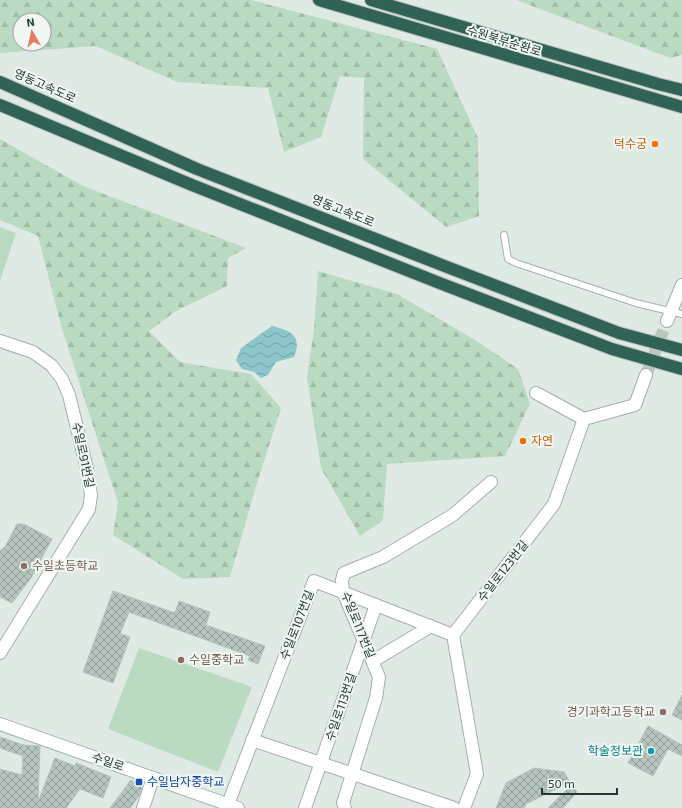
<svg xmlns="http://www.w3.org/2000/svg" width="682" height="808" font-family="'Exo 2','Noto Sans KR',sans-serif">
<defs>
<pattern id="forest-firs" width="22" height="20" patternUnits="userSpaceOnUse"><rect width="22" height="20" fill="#badac1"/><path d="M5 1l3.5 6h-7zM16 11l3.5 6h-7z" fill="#a0bca6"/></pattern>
<pattern id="water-waves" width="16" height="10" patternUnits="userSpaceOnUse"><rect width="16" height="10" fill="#8cc6cb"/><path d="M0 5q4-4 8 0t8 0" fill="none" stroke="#72a2a5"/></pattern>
<pattern id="building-cross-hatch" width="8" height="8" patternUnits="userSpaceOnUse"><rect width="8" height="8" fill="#b6c4be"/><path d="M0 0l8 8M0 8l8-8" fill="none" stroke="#94a09b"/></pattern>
</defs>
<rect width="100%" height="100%" fill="#e0eae5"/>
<!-- forest -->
<g fill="url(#forest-firs)" fill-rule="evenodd">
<path d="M0,0H251L437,49L478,138L479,216L446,227L363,159L364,78L340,76L321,137L284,152L268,88L177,82L96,46L0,53ZM20,20H44V44H20Z"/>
<polygon points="516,0 682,0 682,55 670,58"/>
<polygon points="0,139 83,186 246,248 228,258 227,286 176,311 149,331 180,362 251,374 281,408 258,480 230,577 183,579 113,535 118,503 62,329 38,236 0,220"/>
<polygon points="318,271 397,294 475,340 518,369 530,404 505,456 387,464 383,520 360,536 321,468 307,377 314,330"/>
</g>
<!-- garden -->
<g fill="#badac1">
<polygon points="0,227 16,233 0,281"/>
<polygon points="139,648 252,687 218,772 108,729"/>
</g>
<!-- water -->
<path fill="url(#water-waves)" d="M272,326C290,330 303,336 294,357L276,362L268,375L261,378L254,372L242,369L236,360L241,348Z"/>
<!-- building -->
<g fill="url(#building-cross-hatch)" stroke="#b3c3bb">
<polygon points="17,524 24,524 52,539 31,578 12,603 0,597 0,551 5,547"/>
<polygon points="113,591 175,613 179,601 210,612 206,625 265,646 258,664 248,660 250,656 129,612 120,634 130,637 113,683 83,672"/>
<polygon points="682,695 682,720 672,715"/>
<polygon points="648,726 682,745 682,756 668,749 653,776 628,763"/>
<polygon points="0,737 23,745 40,746 38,802 55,758 75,766 76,763 111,777 103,798 80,789 66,808 0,808 0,769 22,775 23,756 0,748"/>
<polygon points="534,768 564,772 570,782 526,804 524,808 496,808 506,783"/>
<polygon points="131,780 142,788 139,796 130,808 110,808"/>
<polygon points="572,784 577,792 563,808 548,808"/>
</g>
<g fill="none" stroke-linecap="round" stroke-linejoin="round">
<!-- street-tunnel -->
<polyline stroke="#bac7c1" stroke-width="12" stroke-dasharray="12 6" stroke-linecap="butt" points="646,375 667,321"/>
<defs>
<polyline id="lane" points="504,235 508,259 516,263 636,303 682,314"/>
<g id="street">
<polyline points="667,321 682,285"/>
<polyline points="0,341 33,352 51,365 62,379 69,395 87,469 91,495 89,509 0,653"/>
<polyline points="536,393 584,419"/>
<polyline points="373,661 431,626"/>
<polyline points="252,740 454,808"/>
<polyline points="228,804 314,581 453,635"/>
<polyline points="143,808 153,778"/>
<polyline points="305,808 376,605"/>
<polyline points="345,808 343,803 376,698 379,677 343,592 342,580 344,573 383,557 453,515 491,482"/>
<polyline points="464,808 477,774 453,635 554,504 584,419 635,405 646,375"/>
</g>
<polyline id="secondary" points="0,724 238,808"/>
<g id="highway">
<polyline points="319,0 682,107"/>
<polyline points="371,0 658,84 682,90"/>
<polyline points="0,82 197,169 447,267 619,333 682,350"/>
<polyline points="0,105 192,185 442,284 612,349 682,369"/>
</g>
</defs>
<!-- lane casing -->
<use href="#lane" stroke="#a3b1ab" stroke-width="8"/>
<!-- street casing -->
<use href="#street" stroke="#a3b1ab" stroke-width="14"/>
<!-- secondary casing -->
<use href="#secondary" stroke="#a0b5ac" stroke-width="14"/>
<!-- highway casing -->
<use href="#highway" stroke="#bdc4c1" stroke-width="14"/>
<!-- lane -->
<use href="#lane" stroke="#fff" stroke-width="6"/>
<!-- street -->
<use href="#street" stroke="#fff" stroke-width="12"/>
<!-- secondary -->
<use href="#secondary" stroke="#fff" stroke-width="12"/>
<!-- highway -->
<use href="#highway" stroke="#306355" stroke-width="12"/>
</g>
<!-- markers -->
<g fill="#e8710a" stroke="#f0f7f3" stroke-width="1.5">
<circle cx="655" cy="144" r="4"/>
<circle cx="523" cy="441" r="4"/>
</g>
<g fill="#8d6e63" stroke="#f0f7f3" stroke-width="1.5">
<circle cx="24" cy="566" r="4"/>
<circle cx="181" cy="660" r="4"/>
<circle cx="663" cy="712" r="4"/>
</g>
<circle fill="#0f9aa8" stroke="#f0f7f3" stroke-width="1.5" cx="651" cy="751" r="4"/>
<rect fill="#1a4fb4" stroke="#f0f7f3" stroke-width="1.5" x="135" y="778" width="8" height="8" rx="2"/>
<g text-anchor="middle" stroke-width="4" stroke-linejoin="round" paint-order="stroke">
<!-- street labels -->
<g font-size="12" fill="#223931" stroke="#f0f7f3">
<text transform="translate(504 41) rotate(17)" y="4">수원북부순환로</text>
<text transform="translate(45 86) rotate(24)" y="4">영동고속도로</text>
<text transform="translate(343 211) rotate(22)" y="4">영동고속도로</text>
<text transform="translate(83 455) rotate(78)" y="4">수일로91번길</text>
<text transform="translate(503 571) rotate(-52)" y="4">수일로123번길</text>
<text transform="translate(297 625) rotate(-69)" y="4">수일로107번길</text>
<text transform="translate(358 625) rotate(68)" y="4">수일로117번길</text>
<text transform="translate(341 707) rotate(-71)" y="4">수일로113번길</text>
<text transform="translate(108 762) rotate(19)" y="4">수일로</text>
</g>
<!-- food labels -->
<g font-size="12" fill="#c56008" stroke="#f0f7f3" text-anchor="end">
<text x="647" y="148">덕수궁</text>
<text x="531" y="445" text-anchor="start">자연</text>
</g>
<!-- education labels -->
<g font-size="12" fill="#785e54" stroke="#f0f7f3" text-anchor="start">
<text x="32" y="570">수일초등학교</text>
<text x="189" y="664">수일중학교</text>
<text x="655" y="716" text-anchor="end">경기과학고등학교</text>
</g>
<!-- culture labels -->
<g font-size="12" fill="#0d838f" stroke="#f0f7f3" text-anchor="end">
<text x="643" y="755">학술정보관</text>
</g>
<!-- transit labels -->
<g font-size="12" fill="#164399" stroke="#f0f7f3" text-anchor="start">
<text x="147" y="786">수일남자중학교</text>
</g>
</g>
<!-- north arrow -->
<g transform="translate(32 32) rotate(351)"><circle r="19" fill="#f0f7f3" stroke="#9eaba5"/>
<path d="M0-3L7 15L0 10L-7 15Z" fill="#e77861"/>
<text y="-6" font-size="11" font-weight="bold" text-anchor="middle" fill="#223931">N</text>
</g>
<!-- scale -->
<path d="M542 788v6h75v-6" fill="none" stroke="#223931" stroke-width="2"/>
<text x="548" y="788" font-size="12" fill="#223931" stroke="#f0f7f3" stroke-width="3" paint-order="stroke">50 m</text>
</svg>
